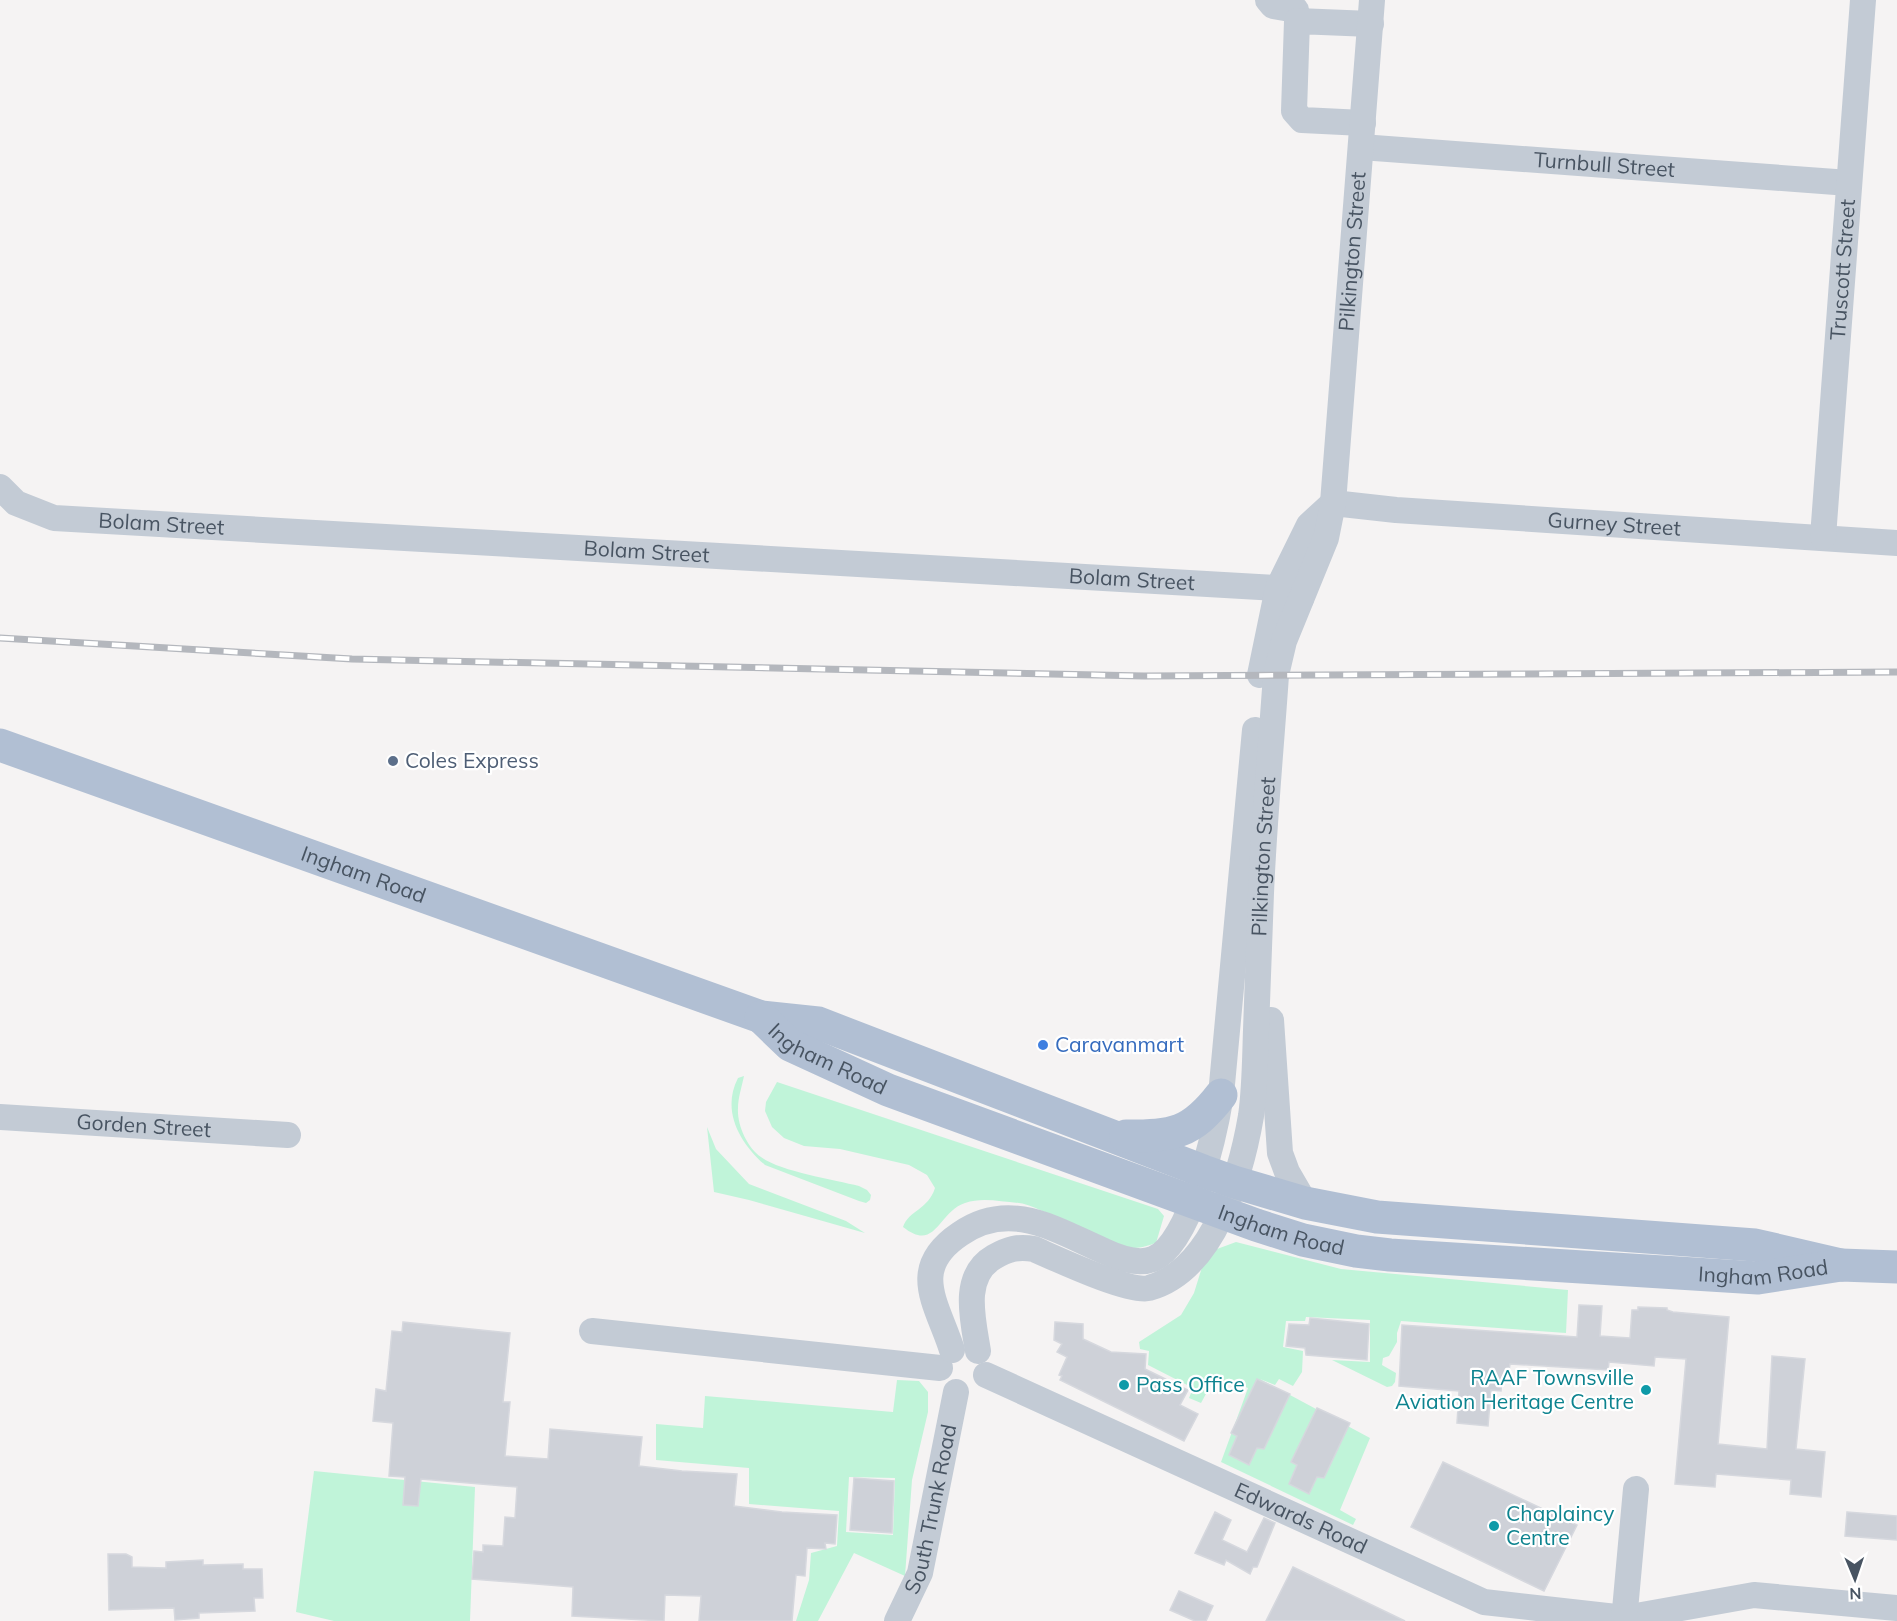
<svg xmlns="http://www.w3.org/2000/svg" width="1897" height="1621" font-family="Mulish,sans-serif">
<rect width="100%" height="100%" fill="#f5f3f3"/>
<!-- green -->
<g fill="#c0f4d9" fill-rule="evenodd">
<path d="M744,1076C742,1086 738,1098 738,1108C737,1125 747,1147 761,1157C779,1171 835,1180 859,1186L867,1190L871,1195L870,1200L866,1203L859,1201L765,1165C740,1143 721,1111 738,1078Z"/>
<path d="M777,1082L1158,1209L1164,1216L1156,1243C1149,1245 1142,1248 1134,1248C1112,1246 1067,1222 1045,1212C1037,1209 1028,1204 1019,1203C1001,1202 983,1197 965,1203C938,1212 936,1253 903,1227C909,1210 928,1210 935,1188L927,1175L909,1165L840,1149L804,1146L784,1138L772,1127L765,1111L766,1102Z"/>
<polygon points="707,1127 716,1149 749,1184 846,1221 865,1233 749,1200 714,1192"/>
<polygon points="1236,1242 1341,1269 1568,1290 1566,1333 1401,1321 1397,1333 1397,1342 1389,1356 1383,1358 1382,1365 1396,1373 1395,1382 1392,1386 1387,1387 1332,1360 1370,1362 1370,1320 1306,1317 1305,1321 1286,1321 1283,1347 1303,1351 1302,1372 1293,1386 1279,1379 1275,1385 1260,1379 1370,1438 1340,1510 1356,1519 1353,1525 1221,1462 1248,1388 1231,1381 1227,1387 1213,1381 1201,1403 1189,1398 1193,1388 1148,1365 1149,1351 1140,1349 1139,1342 1181,1315 1194,1293 1203,1264 1217,1249"/>
<path d="M897,1380L919,1381L928,1392V1412L912,1480L905,1576L854,1553L818,1621H796L809,1580L811,1553L837,1546L839,1511L749,1504V1468L656,1460V1424L703,1428L705,1396L893,1412ZM849,1477L895,1478L893,1535L846,1532Z"/>
<polygon points="314,1471 475,1487 470,1621 334,1621 296,1612"/>
</g>
<!-- building -->
<g fill="#ced1d8" stroke="#d6d8de" stroke-width="1.5">
<polygon points="1579,1305 1602,1306 1600,1336 1630,1338 1632,1310 1638,1310 1638,1307 1667,1308 1667,1310 1673,1312 1729,1317 1718,1444 1767,1449 1772,1356 1805,1359 1796,1449 1825,1452 1821,1497 1790,1494 1791,1480 1716,1474 1715,1487 1675,1484 1686,1359 1655,1357 1654,1366 1609,1362 1608,1370 1510,1364 1508,1379 1502,1378 1501,1391 1491,1390 1488,1426 1457,1423 1459,1391 1399,1386 1402,1325 1577,1337"/>
<polygon points="1310,1318 1369,1324 1367,1360 1306,1355 1305,1348 1286,1346 1289,1324 1309,1325"/>
<polygon points="403,1322 510,1333 503,1402 510,1402 505,1456 548,1459 550,1429 642,1437 639,1466 682,1471 737,1474 734,1506 782,1512 837,1515 835,1544 825,1543 826,1549 807,1548 805,1576 796,1575 792,1621 699,1621 701,1596 665,1595 664,1621 572,1616 573,1587 472,1579 474,1551 483,1552 483,1545 503,1546 505,1517 515,1518 517,1487 421,1479 418,1506 403,1505 405,1477 389,1476 393,1423 373,1421 376,1389 386,1391 392,1331 402,1332"/>
<polygon points="1055,1322 1083,1324 1083,1339 1111,1352 1146,1354 1145,1369 1188,1390 1180,1405 1198,1414 1184,1441 1060,1380 1062,1376 1059,1375 1067,1357 1057,1352 1062,1344 1054,1340"/>
<polygon points="1257,1379 1290,1394 1264,1449 1257,1448 1249,1465 1229,1455 1237,1436 1231,1433"/>
<polygon points="1317,1408 1350,1423 1324,1478 1317,1477 1309,1494 1289,1484 1297,1465 1291,1462"/>
<polygon points="1443,1462 1577,1525 1544,1591 1411,1527"/>
<polygon points="854,1478 894,1481 892,1533 850,1530"/>
<polygon points="1215,1512 1231,1520 1222,1540 1247,1552 1264,1518 1275,1523 1257,1567 1253,1567 1250,1574 1226,1560 1224,1565 1195,1553"/>
<polygon points="1847,1512 1897,1516 1897,1540 1845,1536"/>
<polygon points="108,1554 126,1554 132,1557 132,1567 166,1568 166,1562 203,1560 203,1565 243,1564 243,1569 262,1569 263,1598 254,1598 255,1611 199,1613 199,1618 175,1620 174,1608 109,1610"/>
<polygon points="1293,1567 1405,1621 1266,1621"/>
<polygon points="1179,1591 1213,1606 1206,1621 1195,1621 1170,1610"/>
</g>
<g fill="none" stroke-linecap="round" stroke-linejoin="round">
<!-- minor -->
<g stroke="#c3cbd5" stroke-width="26">
<polyline points="1268,0 1273,6 1296,10 1297,21"/>
<polyline points="1363,123 1302,120 1294,111 1297,21 1371,24"/>
<path id="s1" d="M1361,147L1849,183"/>
<path id="s2" d="M0,487L16,503L54,518L1278,588L1301,599"/>
<path id="s3" d="M1333,503L1396,510L1897,543"/>
<path id="s4" d="M1823,537L1863,0"/>
<polyline points="1260,675 1278,588 1309,525 1333,503"/>
<polyline points="1271,1020 1280,1153 1287,1172 1305,1203"/>
<path id="s5" d="M0,1117L288,1135"/>
<polyline points="592,1331 940,1368"/>
<path d="M952,1350C937,1303 908,1269 960,1234C1010,1199 1056,1230 1104,1251C1119,1258 1137,1265 1153,1259C1191,1244 1215,1132 1221,1095L1255,730"/>
<path id="s6" d="M978,1351C973,1320 961,1276 994,1257C1008,1249 1018,1246 1034,1249C1057,1259 1129,1293 1149,1288C1214,1270 1241,1174 1251,1116C1255,1088 1255,1058 1256,1030C1258,984 1259,939 1261,893C1264,821 1271,748 1276,675L1284,641L1326,538L1333,503L1372,0"/>
<path id="s7" d="M986,1375L1484,1602L1625,1618L1754,1595L1897,1608"/>
<path id="s8" d="M897,1621L920,1573L956,1392"/>
<polyline points="1624,1621 1636,1489"/>
</g>
<!-- major -->
<g stroke="#b1bfd3" stroke-width="33">
<path id="s9" d="M0,745L761,1017L818,1023L1203,1171L1234,1182L1305,1203L1377,1217L1755,1245L1841,1265"/>
<path id="s10" d="M761,1017L790,1045L888,1090L1256,1225L1303,1240L1356,1251L1390,1255L1758,1278L1841,1265L1897,1267"/>
<path d="M1126,1136C1173,1136 1191,1134 1221,1095"/>
</g>
<defs>
<polyline id="rail" points="0,638 352,659 1144,676 1897,672"/>
</defs>
<!-- rail casing -->
<use href="#rail" stroke="#b4b7bd" stroke-width="7"/>
<!-- rail -->
<use href="#rail" stroke="#fff" stroke-width="4.5" stroke-dasharray="14" stroke-linecap="butt"/>
</g>
<!-- markers -->
<circle fill="#5c6f8a" stroke="#fff" stroke-width="2" cx="393" cy="761" r="6"/>
<circle fill="#3f7fe0" stroke="#fff" stroke-width="2" cx="1043" cy="1045" r="6"/>
<g fill="#0f9aa8" stroke="#fff" stroke-width="2">
<circle cx="1124" cy="1385" r="6"/>
<circle cx="1646" cy="1390" r="6"/>
<circle cx="1494" cy="1526" r="6"/>
</g>
<g text-anchor="middle" stroke-width="4.5" stroke-linejoin="round" paint-order="stroke">
<!-- street labels -->
<g font-size="21" fill="#485462" stroke="#fff">
<text dy="7" stroke="none"><textPath href="#s1" startOffset="244">Turnbull Street</textPath></text>
<text dy="7" stroke="none"><textPath href="#s6" startOffset="1352">Pilkington Street</textPath></text>
<text dy="7" stroke="none"><textPath href="#s4" startOffset="268">Truscott Street</textPath></text>
<text dy="7" stroke="none"><textPath href="#s2" startOffset="171">Bolam Street</textPath></text>
<text dy="7" stroke="none"><textPath href="#s3" startOffset="282">Gurney Street</textPath></text>
<text dy="7" stroke="none"><textPath href="#s2" startOffset="657">Bolam Street</textPath></text>
<text dy="7" stroke="none"><textPath href="#s2" startOffset="1143">Bolam Street</textPath></text>
<text dy="7" stroke="none"><textPath href="#s6" startOffset="736">Pilkington Street</textPath></text>
<text dy="7" stroke="none"><textPath href="#s9" startOffset="386">Ingham Road</textPath></text>
<text dy="7" stroke="none"><textPath href="#s10" startOffset="80">Ingham Road</textPath></text>
<text dy="7" stroke="none"><textPath href="#s5" startOffset="144">Gorden Street</textPath></text>
<text dy="7" stroke="none"><textPath href="#s10" startOffset="566">Ingham Road</textPath></text>
<text dy="7" stroke="none"><textPath href="#s10" startOffset="1052">Ingham Road</textPath></text>
<text dy="7" stroke="none"><textPath href="#s8" startOffset="118">South Trunk Road</textPath></text>
<text dy="7" stroke="none"><textPath href="#s7" startOffset="346">Edwards Road</textPath></text>
</g>
<!-- service labels -->
<g font-size="21" fill="#4e5e75" stroke="#fff" text-anchor="start">
<text x="405" y="768">Coles Express</text>
</g>
<!-- shop labels -->
<g font-size="21" fill="#366cbe" stroke="#fff" text-anchor="start">
<text x="1055" y="1052">Caravanmart</text>
</g>
<!-- culture labels -->
<g font-size="21" fill="#0d838f" stroke="#fff" text-anchor="start">
<text x="1634" y="1385" text-anchor="end">RAAF Townsville<tspan x="1634" dy="24">Aviation Heritage Centre</tspan></text>
<text x="1136" y="1392">Pass Office</text>
<text x="1506" y="1521">Chaplaincy<tspan x="1506" dy="24">Centre</tspan></text>
</g>
</g>
<!-- north arrow -->
<g transform="translate(1855 1579) rotate(178)" stroke="#ffffff" stroke-width="4.5" paint-order="stroke">
<path d="M0-4.5L10 22L0 15L-10 22Z" fill="#485462"/>
<text y="-9" font-size="16" font-weight="bold" text-anchor="middle" fill="#485462">N</text>
</g>
</svg>
